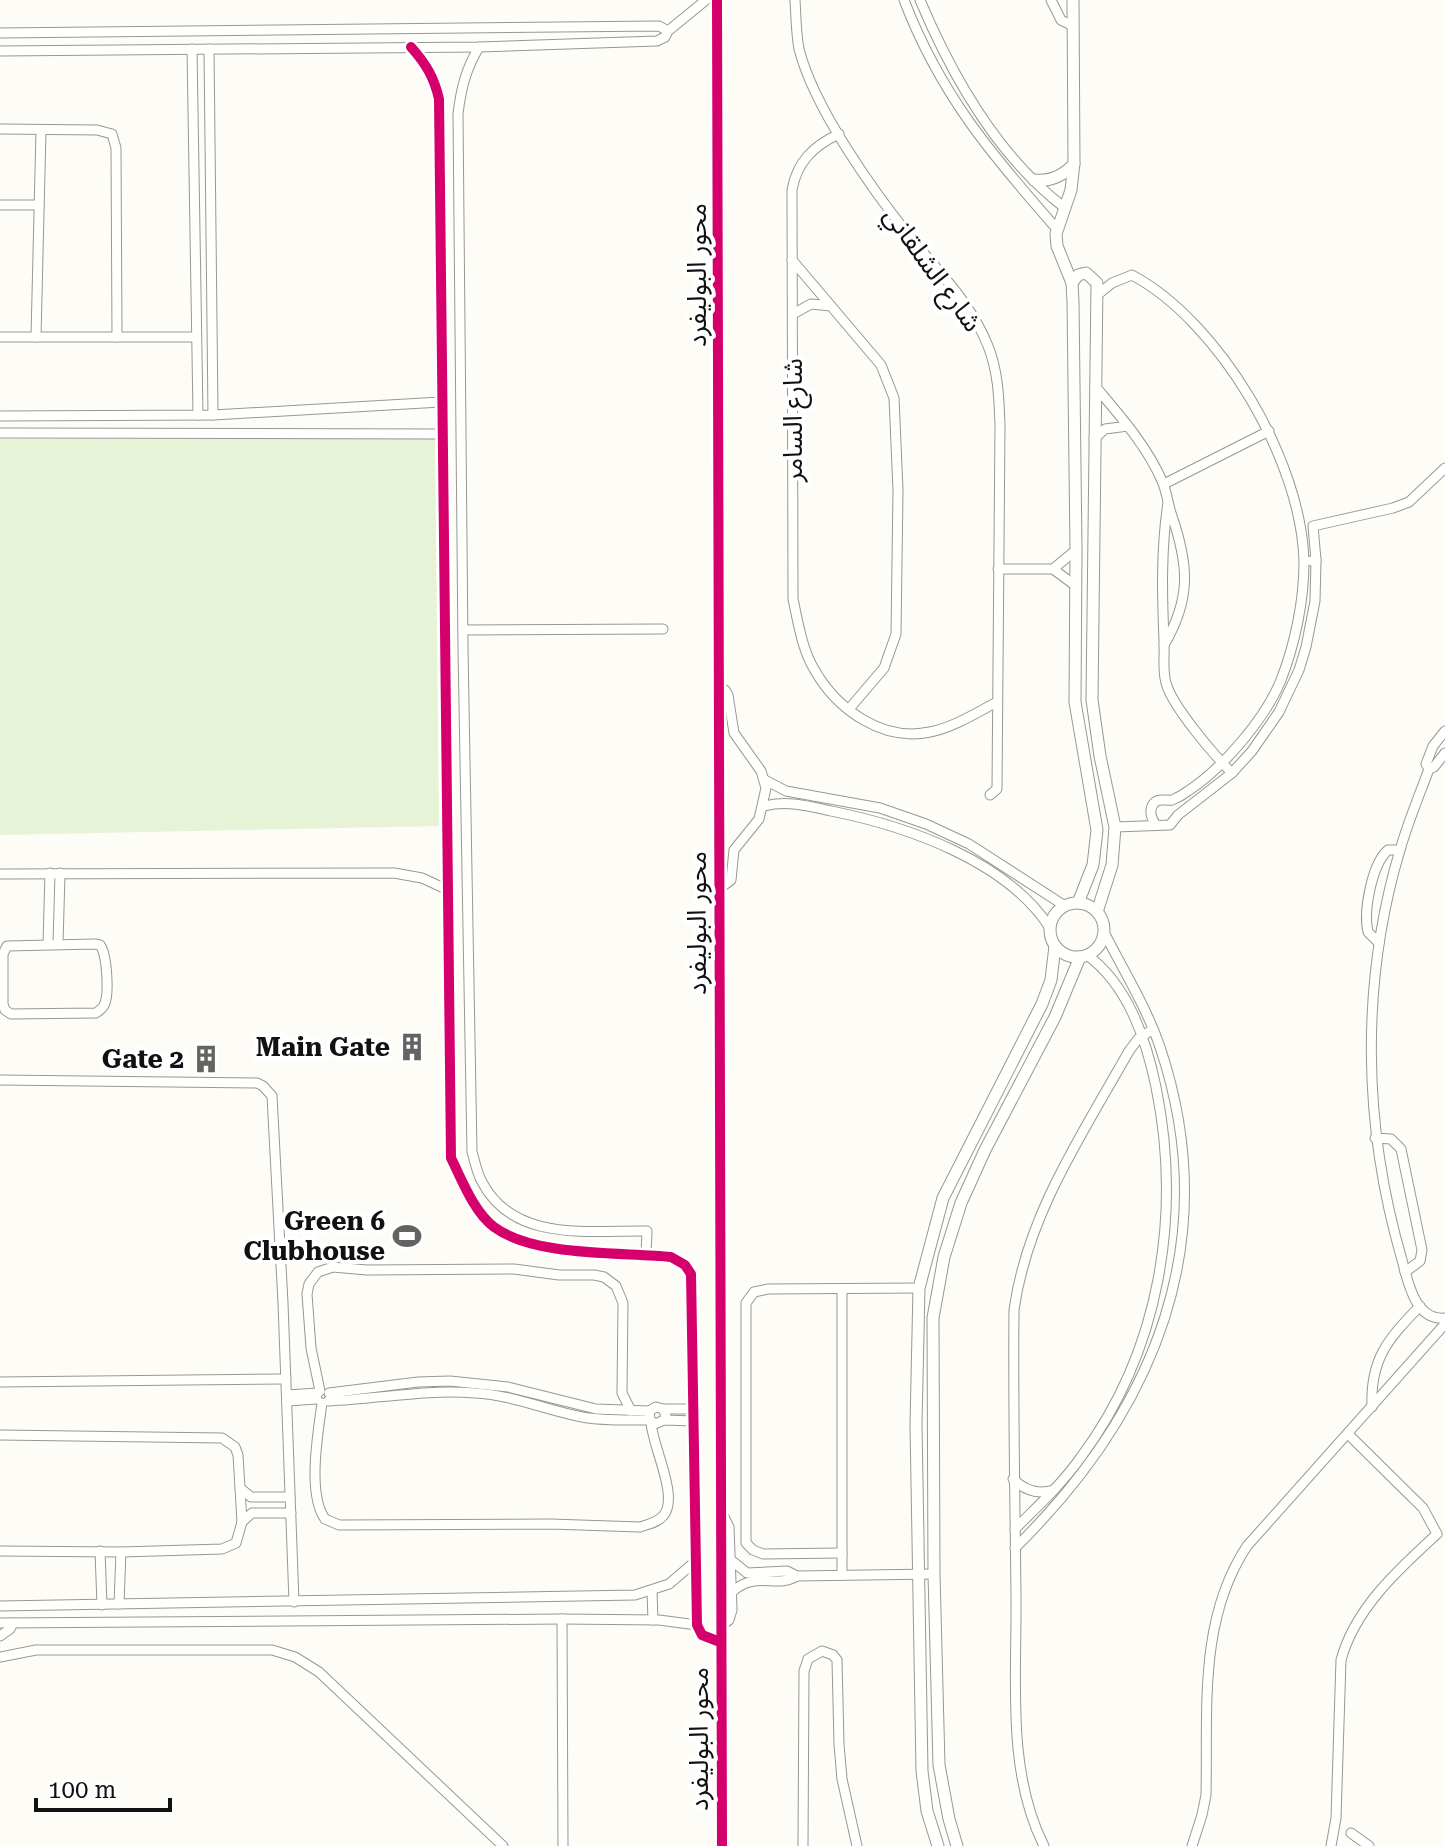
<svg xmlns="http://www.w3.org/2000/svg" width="1445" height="1846" font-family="'Roboto Serif','Noto Sans Arabic',serif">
<rect width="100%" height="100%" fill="#fdfcf7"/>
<!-- green -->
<polygon fill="#e7f3d7" points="0,439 435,439 439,826 0,835"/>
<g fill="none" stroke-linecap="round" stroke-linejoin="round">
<defs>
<g id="minor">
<path d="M795,0C796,16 796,33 799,49C814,108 872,189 910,237C939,272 971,303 988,346C998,371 999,397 1000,424L997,789L990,795"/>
<path d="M904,0C940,94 991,154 1056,228"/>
<path d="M920,0C952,76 998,157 1065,208"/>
<polyline points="1051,0 1061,20 1073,26"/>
<polyline points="0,33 659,26 668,31"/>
<path d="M411,47C426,64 434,77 439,99L451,1158C462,1180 474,1212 494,1227C535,1257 620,1252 671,1257L685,1265L691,1274L697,1625L702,1635L720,1642"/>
<path d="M479,47C466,69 461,88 458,114L463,648L472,1152C475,1162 477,1173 482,1182C514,1243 589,1230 647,1231L646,1255"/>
<polyline points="192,49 198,415"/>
<polyline points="209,49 213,415"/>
<polyline points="0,51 479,47 657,41 665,37 668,31 706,0"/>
<polyline points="0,129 97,130 112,134 116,148 117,337"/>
<path d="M839,134C813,146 797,162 792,190L793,599C798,622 802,649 814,669C837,710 883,742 930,732C954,727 976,713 997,702"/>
<polyline points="0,205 39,205"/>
<polyline points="792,260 881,365 894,398 898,490 896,634 884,668 849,709"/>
<path d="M1096,296L1112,283L1132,275C1220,322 1302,462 1304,562C1304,601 1295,644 1281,680C1265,719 1223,768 1188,791C1184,794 1177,798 1172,800C1166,801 1160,798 1155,802C1148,809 1151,817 1155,824"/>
<polyline points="793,314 811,304 831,306"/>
<polyline points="0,337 195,337"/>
<polyline points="36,337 41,130"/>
<path d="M1095,386C1120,416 1147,446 1162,481C1167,492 1168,505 1172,516C1189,566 1191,599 1164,645"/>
<polyline points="0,416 213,415 441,402"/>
<polyline points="0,433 441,434"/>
<polyline points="1094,439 1105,429 1128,426"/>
<polyline points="1164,484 1269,431"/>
<path d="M1168,503C1161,548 1162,594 1164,640C1165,654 1162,669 1166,683C1172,706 1214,755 1232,773"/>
<polyline points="1311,561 1316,560 1313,526 1393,508 1409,502 1445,468"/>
<polyline points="998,569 1053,569 1076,586"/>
<polyline points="1053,569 1076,550"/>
<polyline points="463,630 663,629"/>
<polyline points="718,689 725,690 728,695 734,733 761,771 766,788 759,819 734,850 731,880 719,889"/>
<path d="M1445,731L1433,746L1426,764L1429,769C1419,796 1408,822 1400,850C1360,984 1363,1126 1402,1260C1408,1282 1415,1321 1445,1318"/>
<polyline points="1429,769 1434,767 1445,753"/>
<polyline points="765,780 786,791 880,808 926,824 969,844 1065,906"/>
<path d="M764,806C787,800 808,806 831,811C907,826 1007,861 1050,928"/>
<polyline points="1115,827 1170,825 1178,815 1232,773 1252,751 1279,712 1299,670 1306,647 1315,601 1316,560"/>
<polyline points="0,874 394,873 422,878 448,890"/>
<path d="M1379,943L1368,932C1363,911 1372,864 1388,850H1400"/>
<polyline points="48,944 50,873"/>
<polyline points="58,944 60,873"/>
<path d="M95,944L100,945C107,954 109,992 105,1003C103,1009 101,1009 96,1013L11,1014L5,1010L3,1004V954L7,946Z"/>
<polyline points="0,1080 257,1083 263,1086 272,1096 283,1303 294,1602"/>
<polyline points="1375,1138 1391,1139 1401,1149 1422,1250 1420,1261 1405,1272"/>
<polyline points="0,1382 286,1379"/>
<polyline points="320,1391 311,1348 307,1294 309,1284 318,1272 333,1267 367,1270 514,1269 559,1275 594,1275 604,1277 616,1286 623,1303 622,1393 631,1411"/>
<polyline points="329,1393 418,1382 450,1381 508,1387 596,1409 649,1411"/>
<polyline points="287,1395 318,1393"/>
<polyline points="287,1401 317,1399"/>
<path d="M328,1401C378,1399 426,1389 475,1393C512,1395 546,1410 582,1417C604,1421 627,1420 650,1420"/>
<path d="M322,1403C318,1433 307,1494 325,1519L339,1525L550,1524L640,1527C648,1524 657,1523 663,1516C680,1498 652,1446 651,1422"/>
<path d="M1372,1407C1370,1359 1388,1339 1420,1306"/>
<polyline points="663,1409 695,1409"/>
<polyline points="664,1420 666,1416 663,1409 656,1407 649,1411 650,1420 655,1424 664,1420 695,1421"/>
<polyline points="0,1435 222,1438 235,1447 238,1455 242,1522 236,1543 222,1549 121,1552 0,1551"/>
<path d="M1013,1479C1025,1491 1038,1495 1054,1490"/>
<polyline points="240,1488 251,1497 290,1497"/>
<polyline points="720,1509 729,1527 732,1610 729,1620 721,1626"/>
<polyline points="242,1522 252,1513 291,1513"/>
<path d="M1015,1529C1038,1506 1062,1484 1081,1457C1160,1351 1182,1215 1156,1087C1146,1039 1128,985 1087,955"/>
<path d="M1015,1548C1155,1410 1225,1241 1160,1047C1146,1006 1123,970 1104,932"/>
<polyline points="100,1551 102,1605"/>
<polyline points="842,1553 763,1554 753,1550 746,1543 746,1303 754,1292 768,1289 919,1288"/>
<polyline points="731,1560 747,1573 787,1571 797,1576"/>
<polyline points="842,1575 842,1289"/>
<polyline points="652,1591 653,1620"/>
<path d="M732,1592C755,1570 776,1589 797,1576L934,1574"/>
<polyline points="119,1604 121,1552"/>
<polyline points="0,1606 635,1595 669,1584 697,1560"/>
<polyline points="562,1619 563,1846"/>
<polyline points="0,1623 562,1619 659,1620 697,1625"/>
<polyline points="0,1636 10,1629 13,1623"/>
<polyline points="0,1657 36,1650 272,1650 295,1657 319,1672 503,1846"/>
<polyline points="1351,1833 1369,1846"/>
<polyline points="803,1846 804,1671 808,1659 822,1651 833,1655 837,1660 839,1744 842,1779 857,1846"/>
<path d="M1044,1846C1006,1771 1017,1677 1016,1595C1015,1500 1013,1405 1014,1310C1027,1215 1083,1133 1129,1051L1138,1039L1153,1029"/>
<path d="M1192,1846L1202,1815L1206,1795C1208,1710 1198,1620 1247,1546L1445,1324"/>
<path d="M1331,1846L1336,1818L1341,1660C1355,1608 1399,1569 1437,1534L1423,1508L1348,1434"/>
</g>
<g id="tertiary">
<polyline points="717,0 722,1846"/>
<polyline points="1073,0 1074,163 1071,190 1056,234 1057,246 1072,283 1073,302 1076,550 1075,702 1097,830 1093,865 1078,903"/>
<path d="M1034,180C1050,182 1063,176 1074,164"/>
<polyline points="1072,283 1078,275 1086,273 1097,283 1092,700 1100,756 1115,827 1112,865 1097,912"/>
<circle cx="1077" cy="930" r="27"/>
<polyline points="938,1846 927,1811 922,1771 916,1424 919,1288 943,1198 1042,1004 1051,980 1055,946"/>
<polyline points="957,1846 949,1819 939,1765 934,1574 933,1318 944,1257 961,1203 985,1150 1055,1017 1080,957"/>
</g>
</defs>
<!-- minor casing -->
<use href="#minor" stroke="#979795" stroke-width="11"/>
<!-- tertiary casing -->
<use href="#tertiary" stroke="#979795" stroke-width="13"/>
<!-- minor -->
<use href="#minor" stroke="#fffffe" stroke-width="9"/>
<!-- tertiary -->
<use href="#tertiary" stroke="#fffffe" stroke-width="11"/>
<defs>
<g id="cycleway">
<polyline points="717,0 722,1846"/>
<path d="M411,47C426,64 434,77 439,99L451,1158C462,1180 474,1212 494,1227C535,1257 620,1252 671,1257L685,1265L691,1274L697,1625L702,1635L720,1642"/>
</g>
</defs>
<!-- cycleway casing -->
<use href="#cycleway" stroke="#fff" stroke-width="15"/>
<!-- cycleway -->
<use href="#cycleway" stroke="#d6006c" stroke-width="10"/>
</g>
<!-- icons -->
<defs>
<symbol id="building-bare" viewBox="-9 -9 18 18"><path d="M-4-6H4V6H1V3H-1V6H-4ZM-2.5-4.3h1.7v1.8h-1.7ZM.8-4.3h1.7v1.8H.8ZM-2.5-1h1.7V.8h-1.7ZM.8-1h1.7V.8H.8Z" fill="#646362" stroke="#fff" stroke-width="2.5" paint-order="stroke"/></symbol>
<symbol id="stadium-bare" viewBox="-9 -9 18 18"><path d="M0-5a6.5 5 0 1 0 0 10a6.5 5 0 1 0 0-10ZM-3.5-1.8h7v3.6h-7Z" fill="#646362" stroke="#fff" stroke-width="2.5" paint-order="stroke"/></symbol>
</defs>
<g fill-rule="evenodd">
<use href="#building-bare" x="392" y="1027" width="40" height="40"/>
<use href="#building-bare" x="186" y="1039" width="40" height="40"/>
<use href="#stadium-bare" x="387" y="1216" width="40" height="40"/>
</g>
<g text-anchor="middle" stroke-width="8" stroke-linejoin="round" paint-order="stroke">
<!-- street labels -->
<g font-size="26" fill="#111" stroke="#fff">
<text transform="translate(933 269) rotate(54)" y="9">شارع الشلقاني</text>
<text transform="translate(697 275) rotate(-90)" y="9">محور البوليفرد</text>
<text transform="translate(793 420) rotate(-90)" y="9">شارع السامر</text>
<text transform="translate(697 923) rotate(-90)" y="9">محور البوليفرد</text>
<text transform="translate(699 1739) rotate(-90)" y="9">محور البوليفرد</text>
</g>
<!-- poi labels -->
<g font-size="26" font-weight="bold" fill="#111" stroke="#fff" text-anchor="end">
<text x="390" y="1056">Main Gate</text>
<text x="184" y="1068">Gate 2</text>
<text x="385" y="1230">Green 6<tspan x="385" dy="30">Clubhouse</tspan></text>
</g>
</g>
<!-- scale -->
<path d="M36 1798v12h134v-12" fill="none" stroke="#111111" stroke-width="4"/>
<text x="48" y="1798" font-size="24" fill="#111111" stroke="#ffffff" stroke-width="6" paint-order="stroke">100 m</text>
</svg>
